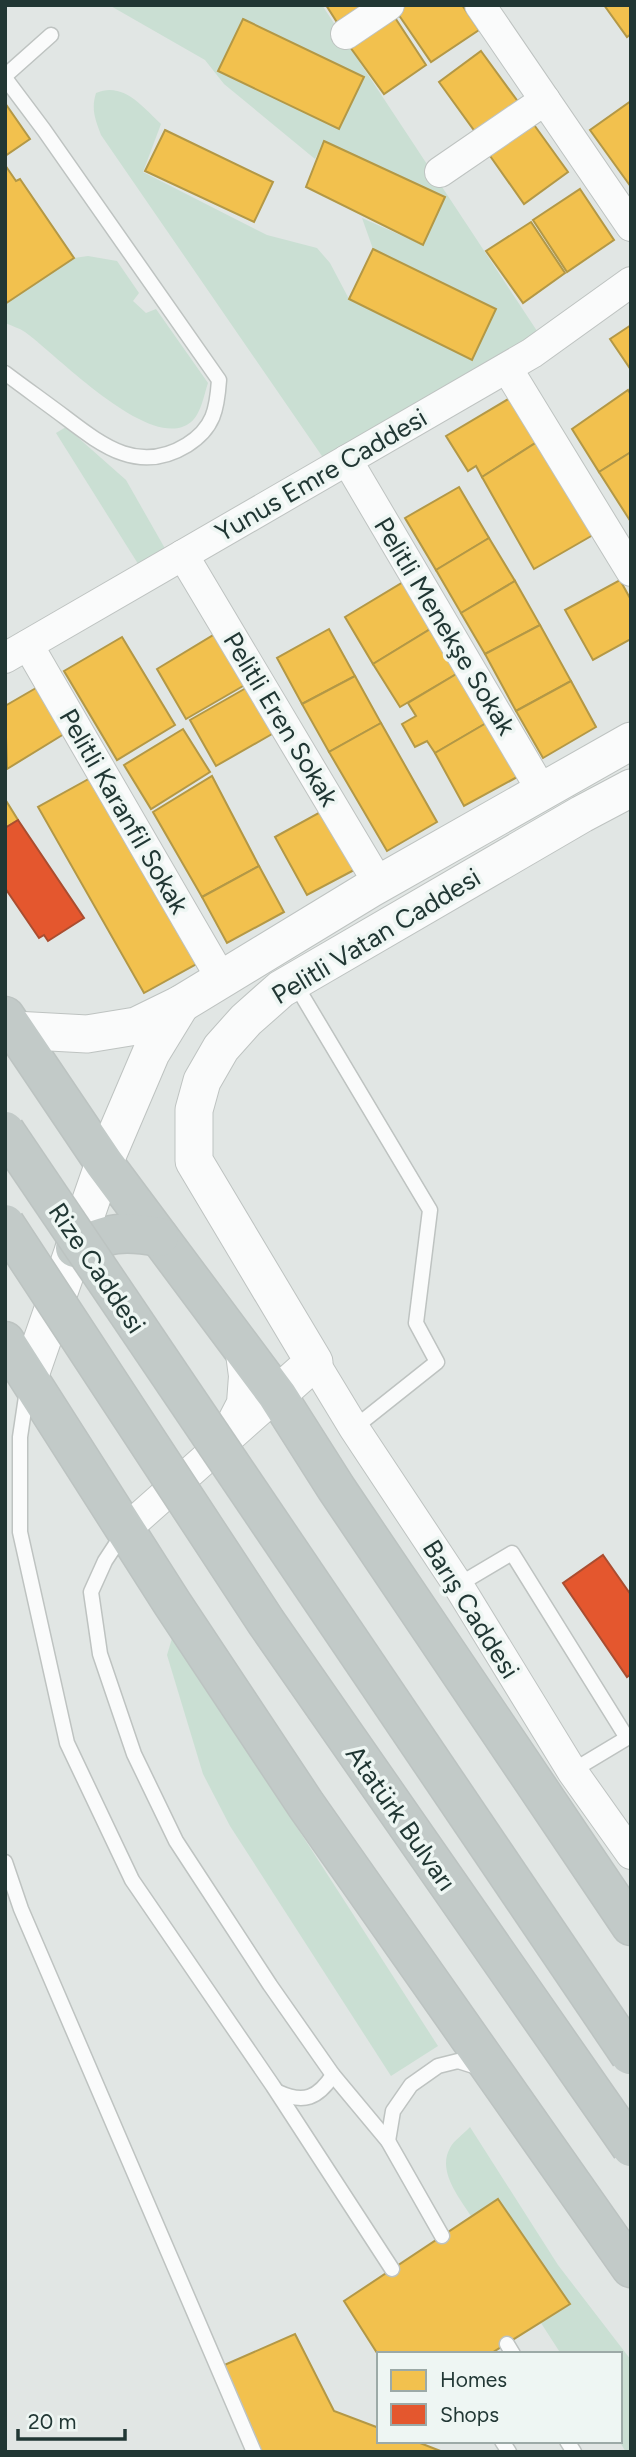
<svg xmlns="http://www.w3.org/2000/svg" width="636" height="2457" font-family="Figtree,sans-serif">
<rect width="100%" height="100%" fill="#e1e6e4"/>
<!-- green -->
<g fill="#cadfd3">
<path d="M109,5H322L541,337L324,459L101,135C95,119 91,109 96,93C123,81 143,107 161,124L143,172L267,235L317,248L330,263L349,299L373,249L362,218L423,245L445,197L324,142L315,159L224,84L205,60Z"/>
<path d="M88,256L117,261L139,293L133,301L146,313L156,309L208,383C204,395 201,414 191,422C152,455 56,354 25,332C19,328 12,326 5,323V304L74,258Z"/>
<polygon points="66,427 126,480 167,552 140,567 56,433"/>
<polygon points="173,1635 438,2046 391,2076 230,1826 203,1774 167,1655"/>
<path d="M470,2127L558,2265L631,2360V2452H626L619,2441L620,2354H561L541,2323L570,2304L498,2199L471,2216C459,2197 437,2171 450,2148C454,2140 464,2134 470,2127Z"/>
</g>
<!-- homes -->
<g fill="#f2c14e" stroke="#b39846" stroke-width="2">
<polygon points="326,5 372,5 340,27"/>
<polygon points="398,5 462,5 479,30 431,62 394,8"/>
<polygon points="604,5 631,5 631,34 627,37"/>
<polygon points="390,10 426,65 384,94 345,40"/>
<polygon points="243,19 364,77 339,129 218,71"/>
<polygon points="481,51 519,103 476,133 439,82"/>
<polygon points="631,101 631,187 590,130"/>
<polygon points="5,103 30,139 5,156"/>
<polygon points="532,122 568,172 524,204 488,153"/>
<polygon points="165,130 273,182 254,222 145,171"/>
<polygon points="324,141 445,197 423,245 306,187"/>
<polygon points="5,165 16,181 20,179 74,258 5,304"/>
<polygon points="580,189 614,240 567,272 533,220"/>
<polygon points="531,222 565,273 523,303 486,251"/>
<polygon points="373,249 496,309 472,360 349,299"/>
<polygon points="631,325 631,370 610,339"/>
<polygon points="628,390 631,395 631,452 599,472 572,429"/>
<polygon points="510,398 537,442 482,477 476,466 468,471 446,436"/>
<polygon points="537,442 593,535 534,569 482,477"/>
<polygon points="631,452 631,517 629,519 599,472"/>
<polygon points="459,487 489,538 436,570 405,518"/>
<polygon points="489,538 515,581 461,613 436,570"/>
<polygon points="620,580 631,600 631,639 593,660 565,610"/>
<polygon points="405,581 432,628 373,664 345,617"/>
<polygon points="515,581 540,625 485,654 461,613"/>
<polygon points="540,625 571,681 516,711 485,654"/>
<polygon points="432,628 458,673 400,707 373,664"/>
<polygon points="329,629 355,676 302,704 277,658"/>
<polygon points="220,631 250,682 186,719 157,669"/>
<polygon points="122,637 175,725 117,760 64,671"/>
<polygon points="458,673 488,722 435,753 427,741 415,747 402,724 416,716 408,703"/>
<polygon points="355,676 381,723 329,752 302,704"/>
<polygon points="571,681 596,727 543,758 516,711"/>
<polygon points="253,684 279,730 216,766 190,720"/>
<polygon points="36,688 64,734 7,769 5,706"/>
<polygon points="488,722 519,776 464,806 435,753"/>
<polygon points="381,723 437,822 387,851 329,752"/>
<polygon points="183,729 210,772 151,809 124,765"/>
<polygon points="94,776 200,962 144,993 38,807"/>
<polygon points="212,776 259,866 202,897 153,812"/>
<polygon points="5,799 18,820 5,828"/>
<polygon points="324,810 356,869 307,895 275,837"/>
<polygon points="259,866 284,912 227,943 202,897"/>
<polygon points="498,2199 570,2304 490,2354 379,2354 379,2356 344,2301"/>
<polygon points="295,2334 334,2411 379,2428 379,2441 415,2441 443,2452 261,2452 222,2366"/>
</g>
<!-- shops -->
<g fill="#e4572e" stroke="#aa4d30" stroke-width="2">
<polygon points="18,820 84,918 48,941 44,935 39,938 5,888 5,828"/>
<polygon points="603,1555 631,1595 631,1674 627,1677 563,1583"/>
</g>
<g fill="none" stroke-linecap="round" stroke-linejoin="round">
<defs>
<g id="service">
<polyline points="5,76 51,35"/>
<path d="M5,78L44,130L219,380C217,409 214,428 187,445C140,474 104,447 66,418C46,403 25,388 5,373"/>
<polyline points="294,982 430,1210 416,1323 437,1362 354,1428"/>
<polyline points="27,1390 20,1437 20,1532 67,1743 132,1880 273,2086 392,2269"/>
<polyline points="124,1532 105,1561 91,1592 100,1654 134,1754 176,1841 270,1985 333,2075 388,2141 442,2236"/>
<polyline points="458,1585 512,1553 627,1738 572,1771"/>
<polyline points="5,1862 21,1909 254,2452"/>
<path d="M278,2092C304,2104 318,2098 333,2075"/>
<polyline points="388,2141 393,2111 411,2085 438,2066 458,2061 480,2068"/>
<polyline points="507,2344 513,2354"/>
<polyline points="502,2441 509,2452"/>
<polyline points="567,2441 574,2452"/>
</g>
<g id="minor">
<polyline points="480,5 631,226"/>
<polyline points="346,34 389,5"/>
<polyline points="440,172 545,100"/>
<polyline points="507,368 631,571"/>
<polyline points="347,460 542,791"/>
<polyline points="183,555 379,884"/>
<polyline points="28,645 221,978"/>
<polyline points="5,658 532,353 631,282"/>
<polyline points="314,1362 354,1428 458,1585 572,1771 631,1854"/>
<polyline points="225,1436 242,1403 244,1376 240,1346"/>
<polyline points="125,1530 277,1395"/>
</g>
<g id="tertiary">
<polyline points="14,1030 87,1034 136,1026 181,1004 370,889 631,741"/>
<polyline points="29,1378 104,1163 151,1053 181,1004"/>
<polyline points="277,1395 314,1362 194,1161 194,1110 202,1081 221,1048 246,1020 281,989 582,814 631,788"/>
</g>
<g id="trunk">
<polyline points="5,1016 104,1163 277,1395 336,1488 631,1926"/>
<path d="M75,1248C109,1233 122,1230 159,1237"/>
<polyline points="5,1341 172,1603 306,1805 631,2268"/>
</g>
</defs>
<!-- service casing -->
<use href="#service" stroke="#bec3c1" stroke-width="17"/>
<!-- minor casing -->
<use href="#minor" stroke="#bec3c1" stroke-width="32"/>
<!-- tertiary casing -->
<use href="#tertiary" stroke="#bec3c1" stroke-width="39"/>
<!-- trunk casing -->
<use href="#trunk" stroke="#bcc3c1" stroke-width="41"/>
<!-- service -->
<use href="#service" stroke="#fafbfb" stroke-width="14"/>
<!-- minor -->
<use href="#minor" stroke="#fafbfb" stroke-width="30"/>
<!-- tertiary -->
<use href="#tertiary" stroke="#fafbfb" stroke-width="37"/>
<!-- trunk -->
<use href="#trunk" stroke="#c2cac8" stroke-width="38"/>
<defs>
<g id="trunk-bridge">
<polyline points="5,1131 630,2055"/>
<polyline points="5,1224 266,1622 631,2147"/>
</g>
</defs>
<!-- trunk-bridge casing -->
<use href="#trunk-bridge" stroke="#bcc3c1" stroke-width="41" stroke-linecap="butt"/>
<!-- trunk-bridge -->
<use href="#trunk-bridge" stroke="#c2cac8" stroke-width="38"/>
</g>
<g text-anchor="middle" stroke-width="7" stroke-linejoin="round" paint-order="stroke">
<!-- street labels -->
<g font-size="26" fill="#213734" stroke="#eef6f3">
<text transform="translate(321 475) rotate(-30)" y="9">Yunus Emre Caddesi</text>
<text transform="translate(445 626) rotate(59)" y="9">Pelitli Menekşe Sokak</text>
<text transform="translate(281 719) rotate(59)" y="9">Pelitli Eren Sokak</text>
<text transform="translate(124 811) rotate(60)" y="9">Pelitli Karanfil Sokak</text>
<text transform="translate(376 936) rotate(-31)" y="9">Pelitli Vatan Caddesi</text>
<text transform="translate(97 1268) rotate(56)" y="9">Rize Caddesi</text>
<text transform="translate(471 1609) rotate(58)" y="9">Barış Caddesi</text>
<text transform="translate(401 1818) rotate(55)" y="9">Atatürk Bulvarı</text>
</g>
</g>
<!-- border -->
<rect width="636" height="2457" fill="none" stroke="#213734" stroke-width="14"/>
<!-- legend -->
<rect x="377" y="2352" width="245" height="91" fill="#eef6f3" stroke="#9caaa7" stroke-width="2"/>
<rect x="391" y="2370" width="35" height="21" fill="#f2c14e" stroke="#9caaa7" stroke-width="2"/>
<text x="440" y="2387" font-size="21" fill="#213734">Homes</text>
<rect x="391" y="2404" width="35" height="21" fill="#e4572e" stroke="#9caaa7" stroke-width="2"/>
<text x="440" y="2422" font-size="21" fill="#213734">Shops</text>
<!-- scale -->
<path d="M18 2429v10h107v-10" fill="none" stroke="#213734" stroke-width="3.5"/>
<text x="28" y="2429" font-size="21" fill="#213734" stroke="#eef6f3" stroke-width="5" paint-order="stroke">20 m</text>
</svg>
